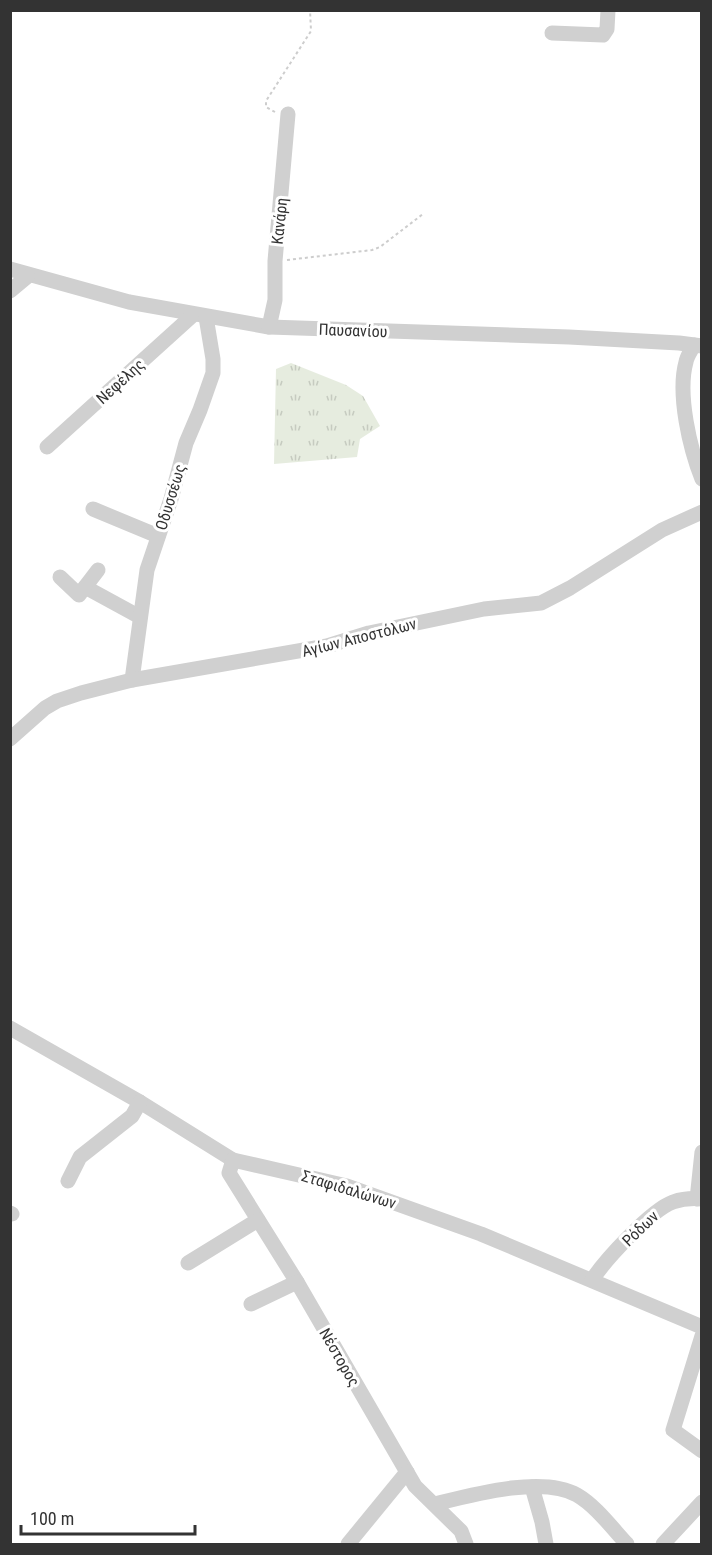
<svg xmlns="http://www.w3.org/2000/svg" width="712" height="1555" font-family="'Roboto Condensed',sans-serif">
<defs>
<pattern id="grass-tufts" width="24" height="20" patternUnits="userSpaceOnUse" patternTransform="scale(1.5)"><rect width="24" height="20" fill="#e6ecdf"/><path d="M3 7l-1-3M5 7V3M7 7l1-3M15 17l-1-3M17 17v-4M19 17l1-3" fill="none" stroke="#c6cbc0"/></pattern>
</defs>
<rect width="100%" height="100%" fill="#fff"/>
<!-- grass -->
<polygon fill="url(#grass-tufts)" points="291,363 346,385 363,396 380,426 360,439 357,457 274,464 276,369"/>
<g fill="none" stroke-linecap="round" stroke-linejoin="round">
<!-- path -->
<g stroke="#cdcdcd" stroke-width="2" stroke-dasharray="3 3" stroke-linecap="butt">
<polyline points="275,112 266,107 266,101 311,31 310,10"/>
<polyline points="287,260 372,250 380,247 423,214"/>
</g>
<!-- minor -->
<g stroke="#d0d0d0" stroke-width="15">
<polyline points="552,33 603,35 607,29 608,10"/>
<polyline points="10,269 129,302 269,327 569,337 679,343 702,346"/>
<polyline points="10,291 28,276"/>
<polyline points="269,327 275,300 275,261 288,114"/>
<path d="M694,345C691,351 687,356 686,362C677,394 690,449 702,479"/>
<polyline points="47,447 193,315"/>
<polyline points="93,509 158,536"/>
<polyline points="98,570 85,587 140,617"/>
<polyline points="60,577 79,595 85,587"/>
<polyline points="132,680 147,570 171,499 186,443 200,410 213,373 213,359 206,317"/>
<polyline points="10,739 45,708 57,701 81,693 132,680 327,646 369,633 484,609 541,603 570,588 662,530 702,512"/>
<polyline points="10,1028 140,1102 233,1160 347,1186 481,1234 702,1327"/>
<polyline points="233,1160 229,1173 297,1282 415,1486 461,1531 466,1544"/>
<polyline points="68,1181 80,1157 132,1116 140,1102"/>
<polyline points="697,1199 702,1152"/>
<polyline points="10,1213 12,1214"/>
<polyline points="188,1263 258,1220"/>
<path d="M592,1280C605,1260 651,1210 673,1202C682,1199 692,1198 702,1199"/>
<polyline points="251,1304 297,1282"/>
<polyline points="702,1336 673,1430 702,1451"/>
<polyline points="532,1487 542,1522 546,1544"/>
<path d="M435,1504C471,1495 543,1475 577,1495C596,1506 612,1528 627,1544"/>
<polyline points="348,1544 407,1472"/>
<polyline points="663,1544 702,1502"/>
</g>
</g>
<g text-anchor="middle" stroke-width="6" stroke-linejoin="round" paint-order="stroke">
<!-- street labels -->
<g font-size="16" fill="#333" stroke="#fff">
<text transform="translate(279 221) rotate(-84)" y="6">Κανάρη</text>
<text transform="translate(353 330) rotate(2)" y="6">Παυσανίου</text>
<text transform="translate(120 381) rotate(-42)" y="6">Νεφέλης</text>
<text transform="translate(170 497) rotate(-73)" y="6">Οδυσσέως</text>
<text transform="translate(359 637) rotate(-14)" y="6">Αγίων Αποστόλων</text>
<text transform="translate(349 1189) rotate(17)" y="6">Σταφιδαλώνων</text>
<text transform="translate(640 1228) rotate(-44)" y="6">Ρόδων</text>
<text transform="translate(340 1357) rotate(60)" y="6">Νέστορος</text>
</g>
</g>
<!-- border -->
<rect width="712" height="1555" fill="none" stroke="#333333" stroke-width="24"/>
<!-- scale -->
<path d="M21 1525v9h174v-9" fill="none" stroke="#333333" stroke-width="3"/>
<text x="30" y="1525" font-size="18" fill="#333333" stroke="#ffffff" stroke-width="4.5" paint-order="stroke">100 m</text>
</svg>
